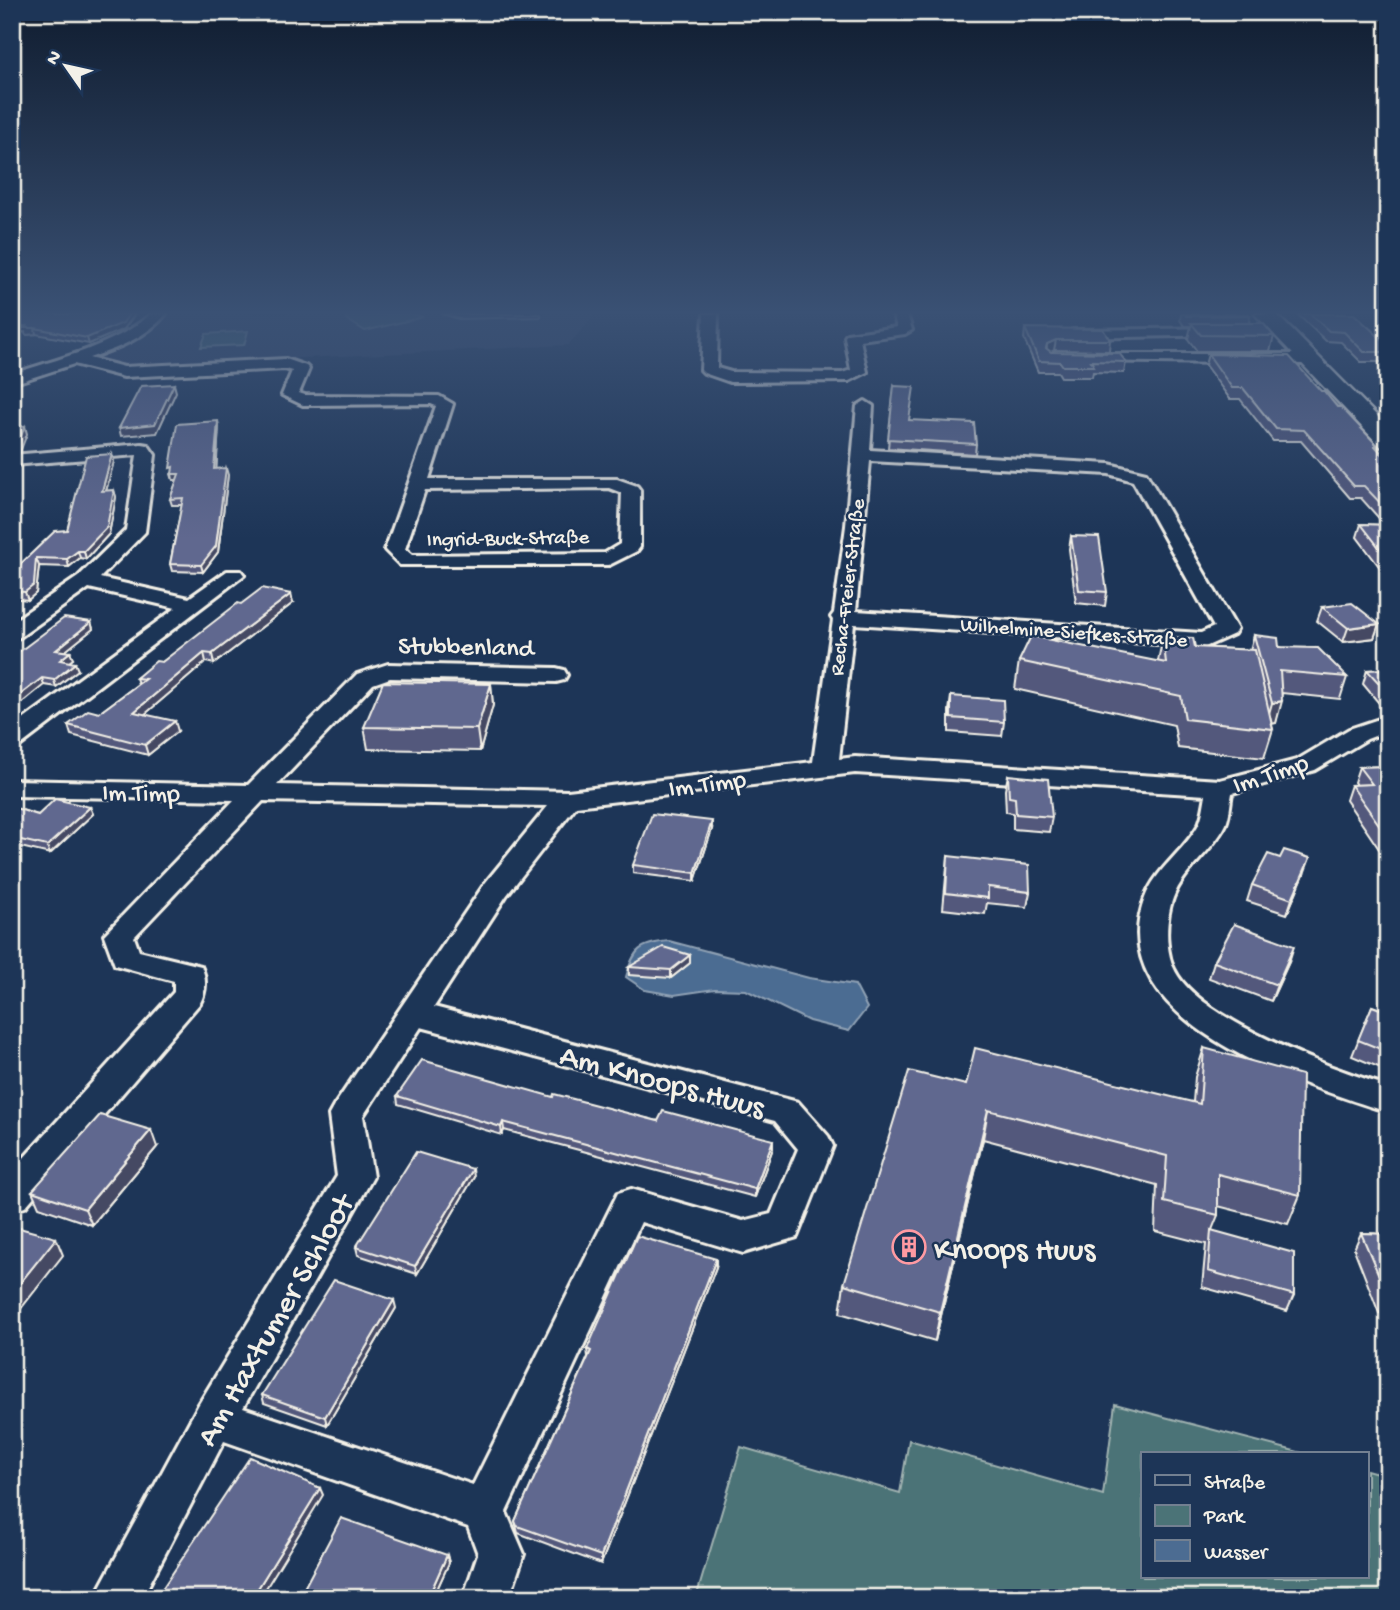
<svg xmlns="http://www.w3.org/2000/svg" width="1400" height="1610" font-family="'Gochi Hand',sans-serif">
<rect width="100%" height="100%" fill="#1d3557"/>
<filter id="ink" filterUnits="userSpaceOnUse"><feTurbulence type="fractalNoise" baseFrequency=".0143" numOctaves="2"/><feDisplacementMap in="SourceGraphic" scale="14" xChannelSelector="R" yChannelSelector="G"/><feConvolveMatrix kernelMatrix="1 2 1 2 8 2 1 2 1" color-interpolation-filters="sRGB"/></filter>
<g filter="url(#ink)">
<!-- built -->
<polygon fill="#314468" points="169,314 596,314 568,345 95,368 84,361 138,335 165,319"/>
<!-- green -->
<g fill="#4b7377" stroke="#a0b2b0" stroke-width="2">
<polygon points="347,314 412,314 423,317 365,331 346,319"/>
<polygon points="248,331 244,345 201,347 206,334"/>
<polygon points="1115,1404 1306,1454 1143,1454 1143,1577 1367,1577 1367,1470 1388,1476 1388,1598 696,1598 741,1447 900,1493 909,1440 1103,1495"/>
</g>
<!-- water -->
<path fill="#4c6c92" stroke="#8fa1b4" stroke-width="2" d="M669,941L809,978L855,985L867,1008L849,1031L809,1021L746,990L715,989L674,995L645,990L626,977C634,949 639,944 669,941Z"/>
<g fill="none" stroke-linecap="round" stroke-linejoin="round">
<defs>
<g id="minor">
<path d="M151,314H166C147,337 116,349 89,358L124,367L286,359L306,366L309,369L299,393L305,395L439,396L453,404L429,479H617L637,486L640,490V547L637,551L609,565H400L385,550L436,406L431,404L303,405L282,395L292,371L285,369L124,377L74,364L12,384V374C57,359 115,346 151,314ZM609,488L622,493L620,544L605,553L412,555L405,549L425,490Z"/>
<polygon points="704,314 718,314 717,368 731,372 842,373 851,370 845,337 847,334 897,327 893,314 907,314 912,330 905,334 860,340 867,372 849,381 730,382 704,373 701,370"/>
<polygon points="1226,328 1233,332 1231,335 1072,338 1065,334 1072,330"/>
<polygon points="1088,354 1307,354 1315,359 1307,364 1083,361 1081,358 1083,355"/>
<path d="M865,401L873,406L870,450L1109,464L1146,473L1237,629L1234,634L1205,647L854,624L839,759L855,757L1220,780L1297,760L1349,729L1388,716V731L1367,739L1315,770L1232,793C1230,803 1230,814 1226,824C1213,851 1184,869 1173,898C1165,920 1164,955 1178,976C1208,1022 1334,1070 1388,1086V1112C1303,1085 1098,1022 1145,898C1156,869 1183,852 1198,826C1203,817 1204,805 1206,795L855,773L576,806L506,896L434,1007L798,1102L828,1136L833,1146L797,1237L743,1253L641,1222L506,1512L524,1554L509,1598H463L478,1554L468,1527L224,1441L142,1598H94L199,1404L337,1176L329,1115L334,1106L486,882L548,806L263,801L134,937L139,951L201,966C207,978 206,992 200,1003L25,1207L12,1211V1171L174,992V981L115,965L104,935L234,800L12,796V780L248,785L357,674L388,664L556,668L564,670L567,675L564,680L556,682L390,678L373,684L277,785L568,791L813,762L833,620L831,617L834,613L846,526L857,406ZM870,461L1109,474L1133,481L1214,627L1201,633L856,611ZM421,1027L775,1121L798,1149L771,1214L743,1221L631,1189L618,1193L473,1485L243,1408L373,1177L363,1116Z"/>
<polygon points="142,444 148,445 155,455 145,532 100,578 189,598 227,571 241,571 244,575 21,745 12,747 12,728 176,608 89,588 20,637 12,639 12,622 78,577 126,530 137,455 12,465 12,455"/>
</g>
<polygon id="secondary" points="1255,314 1276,314 1388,427 1388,448 1380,446"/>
</defs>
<!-- minor casing -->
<use href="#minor" stroke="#f4f1e8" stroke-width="6"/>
<!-- secondary casing -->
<use href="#secondary" stroke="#f4f1e8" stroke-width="5"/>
<!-- minor -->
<use href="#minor" fill="#1d3557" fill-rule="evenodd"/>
<!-- secondary -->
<use href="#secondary" fill="#1d3557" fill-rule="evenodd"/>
</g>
<!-- wall -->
<g fill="#53597b" stroke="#f4f1e8" stroke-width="2">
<polygon points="12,314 135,314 124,329 89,344 36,334 26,335"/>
<polygon points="442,314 541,314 541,317 459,319"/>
<polygon points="1181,314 1249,314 1250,315 1249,323 1274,336 1270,351 1197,351 1188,339 1191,326 1184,326 1180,320"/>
<polygon points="1297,314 1354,314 1388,345 1388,362 1361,362 1341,342 1326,341"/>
<polygon points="1025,328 1110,340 1109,351 1054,350 1051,352 1126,362 1124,373 1093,372 1092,377 1061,377 1058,372 1038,372 1024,339"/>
<polygon points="1208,354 1321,391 1378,446 1377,449 1388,460 1388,583 1386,581 1387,577 1357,537 1361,524 1385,525 1361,498 1350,498 1301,441 1273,441 1240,399 1230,399 1205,365"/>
<polygon points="894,386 909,420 976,444 975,454 888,448"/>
<polygon points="219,426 216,469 228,475 218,552 203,572 172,571 170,564 182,505 172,505 170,499 177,480 173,480 171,474"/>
<polygon points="114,461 106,491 114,490 116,497 109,534 86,559 80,558 69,567 39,566 36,593 28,600 12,598 12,572 67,530"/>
<polygon points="1071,536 1107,592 1105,606 1076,603 1069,549"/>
<polygon points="293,603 214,664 206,662 145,714 178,731 148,755 71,735 68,725 99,713 138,684 136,678 162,662 241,604"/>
<polygon points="1322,607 1379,624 1374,638 1343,642 1317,621"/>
<polygon points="91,622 93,629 65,651 73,659 69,662 78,670 56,687 44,685 12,657"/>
<polygon points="1254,635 1347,677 1340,699 1282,693 1276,723 1271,724 1273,729 1264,758 1178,748 1174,725 1015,689 1019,661 1158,661 1163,637 1195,647 1250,650"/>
<polygon points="1388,669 1388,706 1382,707 1363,684 1367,670"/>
<polygon points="491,684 493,705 480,751 368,749 364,727"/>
<polygon points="951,696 1004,722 1002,736 949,732 949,711"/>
<polygon points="1388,766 1388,849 1379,849 1346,800 1351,785 1356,785 1354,782 1359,767"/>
<polygon points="1008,775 1052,817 1049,832 1013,829 1013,813 1006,812 1005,790"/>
<polygon points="12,807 38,815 90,807 93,814 50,854 12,845"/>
<polygon points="712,829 695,881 633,873 633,865"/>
<polygon points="948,856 1030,892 1027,907 987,903 985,914 943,909"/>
<polygon points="1304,874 1287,914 1247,901 1252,885"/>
<polygon points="690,955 690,963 671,978 629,975 629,967"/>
<polygon points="1214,962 1289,962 1271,1001 1209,978"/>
<polygon points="1372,1006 1388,1012 1388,1071 1352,1056"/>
<polygon points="1204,1048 1300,1195 1288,1224 1218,1206 1218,1215 1212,1230 1294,1295 1287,1311 1202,1287 1206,1244 1155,1231 1157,1185 983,1139 935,1341 840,1313 844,1284 966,1085 1193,1102 1195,1077"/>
<polygon points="397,1096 553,1097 658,1121 773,1140 773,1148 755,1197 504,1130 502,1135 398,1104"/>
<polygon points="1388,1113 1388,1152 1382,1150 1386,1117"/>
<polygon points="157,1147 92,1225 39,1207 32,1191"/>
<polygon points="474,1177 417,1274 358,1255 356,1247"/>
<polygon points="1361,1233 1388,1234 1388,1314 1379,1313 1354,1249"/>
<polygon points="716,1267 601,1564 518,1533 515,1521 588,1357 587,1349"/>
<polygon points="396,1308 327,1425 264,1403 262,1395"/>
<polygon points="447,1555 449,1563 433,1598 304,1598 302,1592"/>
</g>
<!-- shaded-wall -->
<g fill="#444964" stroke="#f4f1e8" stroke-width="2">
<polygon points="129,314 135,314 124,329 89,344 87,338"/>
<polygon points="26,326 35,328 36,334 26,335 25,332 12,333 12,327"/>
<polygon points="1056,340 1054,350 1046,355 1047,344"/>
<polygon points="174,384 176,392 157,433 121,436 119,428"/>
<polygon points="218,421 219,426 216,475 214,469"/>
<polygon points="25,426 27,434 20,452 12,454 12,446"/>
<polygon points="112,454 114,461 104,499 102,491"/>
<polygon points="226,468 228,475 218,552 203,572 201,565"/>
<polygon points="172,474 179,474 181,480 173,480"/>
<polygon points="114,490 116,497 109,534 86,559 84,551"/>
<polygon points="78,551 80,558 69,567 67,559"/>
<polygon points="36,558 39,566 36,593 28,600 25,592"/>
<polygon points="291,594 293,603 214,664 212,654"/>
<polygon points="91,622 93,629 58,657 56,650"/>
<polygon points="1379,624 1374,638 1343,642 1348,628"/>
<polygon points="70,652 73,659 62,667 60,660"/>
<polygon points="204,653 206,662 137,721 134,712"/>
<polygon points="75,663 78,670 56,687 54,680"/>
<polygon points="42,678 44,685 12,711 12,701"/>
<polygon points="491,684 493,705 480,751 477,729"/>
<polygon points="1282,701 1276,723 1266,724 1272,703"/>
<polygon points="175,721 178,731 148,755 145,745"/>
<polygon points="90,807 93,814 50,854 47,846"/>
<polygon points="712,821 712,829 695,881 695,873"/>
<polygon points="1310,858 1304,874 1287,914 1292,899"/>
<polygon points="1294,946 1289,962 1271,1001 1277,985"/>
<polygon points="690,955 690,963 671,978 671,970"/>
<polygon points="988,1110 983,1139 935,1341 940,1312"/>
<polygon points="503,1122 504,1130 502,1135 501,1127"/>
<polygon points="151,1130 157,1147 92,1225 85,1209"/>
<polygon points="773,1140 773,1148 755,1197 755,1189"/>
<polygon points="473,1169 474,1177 417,1274 415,1266"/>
<polygon points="56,1238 63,1255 12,1320 12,1293"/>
<polygon points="716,1259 716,1267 601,1564 601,1556"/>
<polygon points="394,1300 396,1308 327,1425 325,1417"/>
<polygon points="320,1488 323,1495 260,1598 252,1598"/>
<polygon points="447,1555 449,1563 433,1598 428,1598"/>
</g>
<!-- building -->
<g fill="#61688f" stroke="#f4f1e8" stroke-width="2">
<polygon points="12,314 129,314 123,323 87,338 35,328 24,328 26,326 12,327"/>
<polygon points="1185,314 1249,314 1250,315 1186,316"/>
<polygon points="1310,314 1354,314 1388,345 1388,352 1364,352 1344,332 1329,331"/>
<polygon points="1191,323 1263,323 1274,336 1201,335"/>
<polygon points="1025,328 1103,329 1110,340 1056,340 1047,344 1046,348 1051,352 1119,353 1126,362 1091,361 1094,366 1063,366 1060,362 1039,361"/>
<polygon points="1208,354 1289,356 1321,391 1324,391 1337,407 1341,407 1378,446 1375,446 1388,460 1388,511 1364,486 1354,486 1304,430 1276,429 1243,388 1232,388"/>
<polygon points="174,384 155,424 119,428 141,386"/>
<polygon points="894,386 914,387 909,420 974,423 976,444 888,439"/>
<polygon points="218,421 214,469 226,468 216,546 201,565 170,564 183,498 170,499 179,474 172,474 173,467 170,468 177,424"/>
<polygon points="25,426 18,444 12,446 12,427"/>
<polygon points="112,454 102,491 114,490 107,527 84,551 78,551 67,559 36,558 34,585 25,592 12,591 12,572 55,531 67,530 86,456"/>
<polygon points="1361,524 1388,525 1388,559"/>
<polygon points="1071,536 1099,537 1107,592 1079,590"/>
<polygon points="262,588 291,594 212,654 204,653 134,712 175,721 145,745 68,725 88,710 99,713 145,679 136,678 156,661 162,662 238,603 241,604"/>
<polygon points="1352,603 1379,624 1348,628 1322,607"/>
<polygon points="64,618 91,622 56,650 70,652 60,660 75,663 54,680 42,678 12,701 12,657"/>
<polygon points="1254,635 1278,638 1279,647 1318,648 1347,677 1280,671 1282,701 1272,703"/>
<polygon points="1031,636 1166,663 1163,637 1193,638 1195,647 1255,650 1273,729 1185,719 1181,696 1019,661"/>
<polygon points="1388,669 1388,692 1387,692 1367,670"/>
<polygon points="383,682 491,684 477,729 364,727"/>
<polygon points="951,696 1003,700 1004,722 951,718"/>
<polygon points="1388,766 1388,833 1385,833 1351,785 1372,784 1359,767"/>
<polygon points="1008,775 1048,779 1052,817 1016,814 1015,798 1009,797"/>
<polygon points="55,799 90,807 47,846 12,838 12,807 38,815"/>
<polygon points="652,814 712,821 695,873 633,865"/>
<polygon points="1284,850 1310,858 1292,899 1252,885 1268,854 1280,858"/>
<polygon points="948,856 1029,865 1030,892 988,887 988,898 946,893"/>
<polygon points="1234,924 1294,946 1277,985 1214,962"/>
<polygon points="663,947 690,955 671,970 629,967"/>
<polygon points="1372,1006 1388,1012 1388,1052 1358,1040"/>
<polygon points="975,1048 1200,1104 1204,1048 1302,1075 1300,1195 1218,1174 1218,1215 1164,1202 1167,1156 988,1110 940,1312 844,1284 909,1071 966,1085"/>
<polygon points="422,1060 553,1097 554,1094 658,1121 663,1111 773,1140 755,1189 503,1122 501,1127 397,1096"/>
<polygon points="100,1115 151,1130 85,1209 32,1191"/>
<polygon points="416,1152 473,1169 415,1266 356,1247"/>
<polygon points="12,1226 56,1238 12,1293"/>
<polygon points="1211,1230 1294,1253 1294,1295 1208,1271"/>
<polygon points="1361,1233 1388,1234 1388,1297"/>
<polygon points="637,1236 716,1259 601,1556 517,1526 515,1521 591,1351 587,1349"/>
<polygon points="334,1280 394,1300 325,1417 262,1395"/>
<polygon points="250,1457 320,1488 252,1598 156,1598"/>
<polygon points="341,1518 447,1555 428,1598 319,1598 302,1592"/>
<polygon points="538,1593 549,1598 536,1598"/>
</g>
</g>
<!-- sky -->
<linearGradient id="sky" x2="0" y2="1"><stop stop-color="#101d30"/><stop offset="0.58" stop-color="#3a5174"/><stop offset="1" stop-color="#3a5174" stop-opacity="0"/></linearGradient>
<rect width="1400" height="539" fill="url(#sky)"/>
<!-- icons -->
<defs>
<symbol id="building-ring" viewBox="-11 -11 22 22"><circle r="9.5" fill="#1d3557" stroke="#ff9aa2" stroke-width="1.5"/><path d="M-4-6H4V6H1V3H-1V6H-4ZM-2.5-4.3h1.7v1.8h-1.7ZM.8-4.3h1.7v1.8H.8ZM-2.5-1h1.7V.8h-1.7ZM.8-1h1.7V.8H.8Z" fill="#ff9aa2"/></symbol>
</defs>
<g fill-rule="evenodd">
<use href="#building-ring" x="890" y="1228" width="38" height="38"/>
</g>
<g text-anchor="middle" stroke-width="5" stroke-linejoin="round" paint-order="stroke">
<!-- far-street labels -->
<g font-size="21" fill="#f4f1e8" stroke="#1d3557">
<text transform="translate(508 537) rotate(-1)" y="7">Ingrid-Buck-Straße</text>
<text transform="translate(846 587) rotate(-83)" y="7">Recha-Freier-Straße</text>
<text transform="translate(1074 631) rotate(4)" y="7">Wilhelmine-Siefkes-Straße</text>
</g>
<!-- street labels -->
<g font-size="26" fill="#f4f1e8" stroke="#1d3557">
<text transform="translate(466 645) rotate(1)" y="9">Stubbenland</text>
<text transform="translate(1270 772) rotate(-18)" y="9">Im Timp</text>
<text transform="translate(707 782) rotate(-7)" y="9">Im Timp</text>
<text transform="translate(141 791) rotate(1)" y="9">Im Timp</text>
</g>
<!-- near-street labels -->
<g font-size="32" fill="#f4f1e8" stroke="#1d3557">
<text transform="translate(663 1079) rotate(15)" y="11">Am Knoops Huus</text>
<text transform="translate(273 1319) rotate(-60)" y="11">Am Haxtumer Schloot</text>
</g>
<!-- near-poi labels -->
<g font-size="32" fill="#f4f1e8" stroke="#1d3557" text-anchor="start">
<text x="934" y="1258">Knoops Huus</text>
</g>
</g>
<!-- margin -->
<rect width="1400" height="1610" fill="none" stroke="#1d3557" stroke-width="42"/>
<rect x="21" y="21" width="1358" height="1568" fill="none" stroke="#f4f1e8" stroke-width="2.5" filter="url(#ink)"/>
<!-- legend -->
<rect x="1141" y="1452" width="228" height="126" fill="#1d3557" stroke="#738091" stroke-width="2"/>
<rect x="1155" y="1475" width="35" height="10" fill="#1d3557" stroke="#738091" stroke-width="2"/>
<text x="1204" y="1488" font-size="21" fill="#f4f1e8">Straße</text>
<rect x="1155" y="1505" width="35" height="21" fill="#4b7377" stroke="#738091" stroke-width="2"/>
<text x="1204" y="1522" font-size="21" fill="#f4f1e8">Park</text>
<rect x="1155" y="1540" width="35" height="21" fill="#4c6c92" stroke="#738091" stroke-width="2"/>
<text x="1204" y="1558" font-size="21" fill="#f4f1e8">Wasser</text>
<!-- north arrow -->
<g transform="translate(66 66) rotate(304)" stroke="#1d3557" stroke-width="5" paint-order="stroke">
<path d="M0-5L12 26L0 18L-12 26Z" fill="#f4f1e8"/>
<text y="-10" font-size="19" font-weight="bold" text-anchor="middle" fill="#f4f1e8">N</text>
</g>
</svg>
